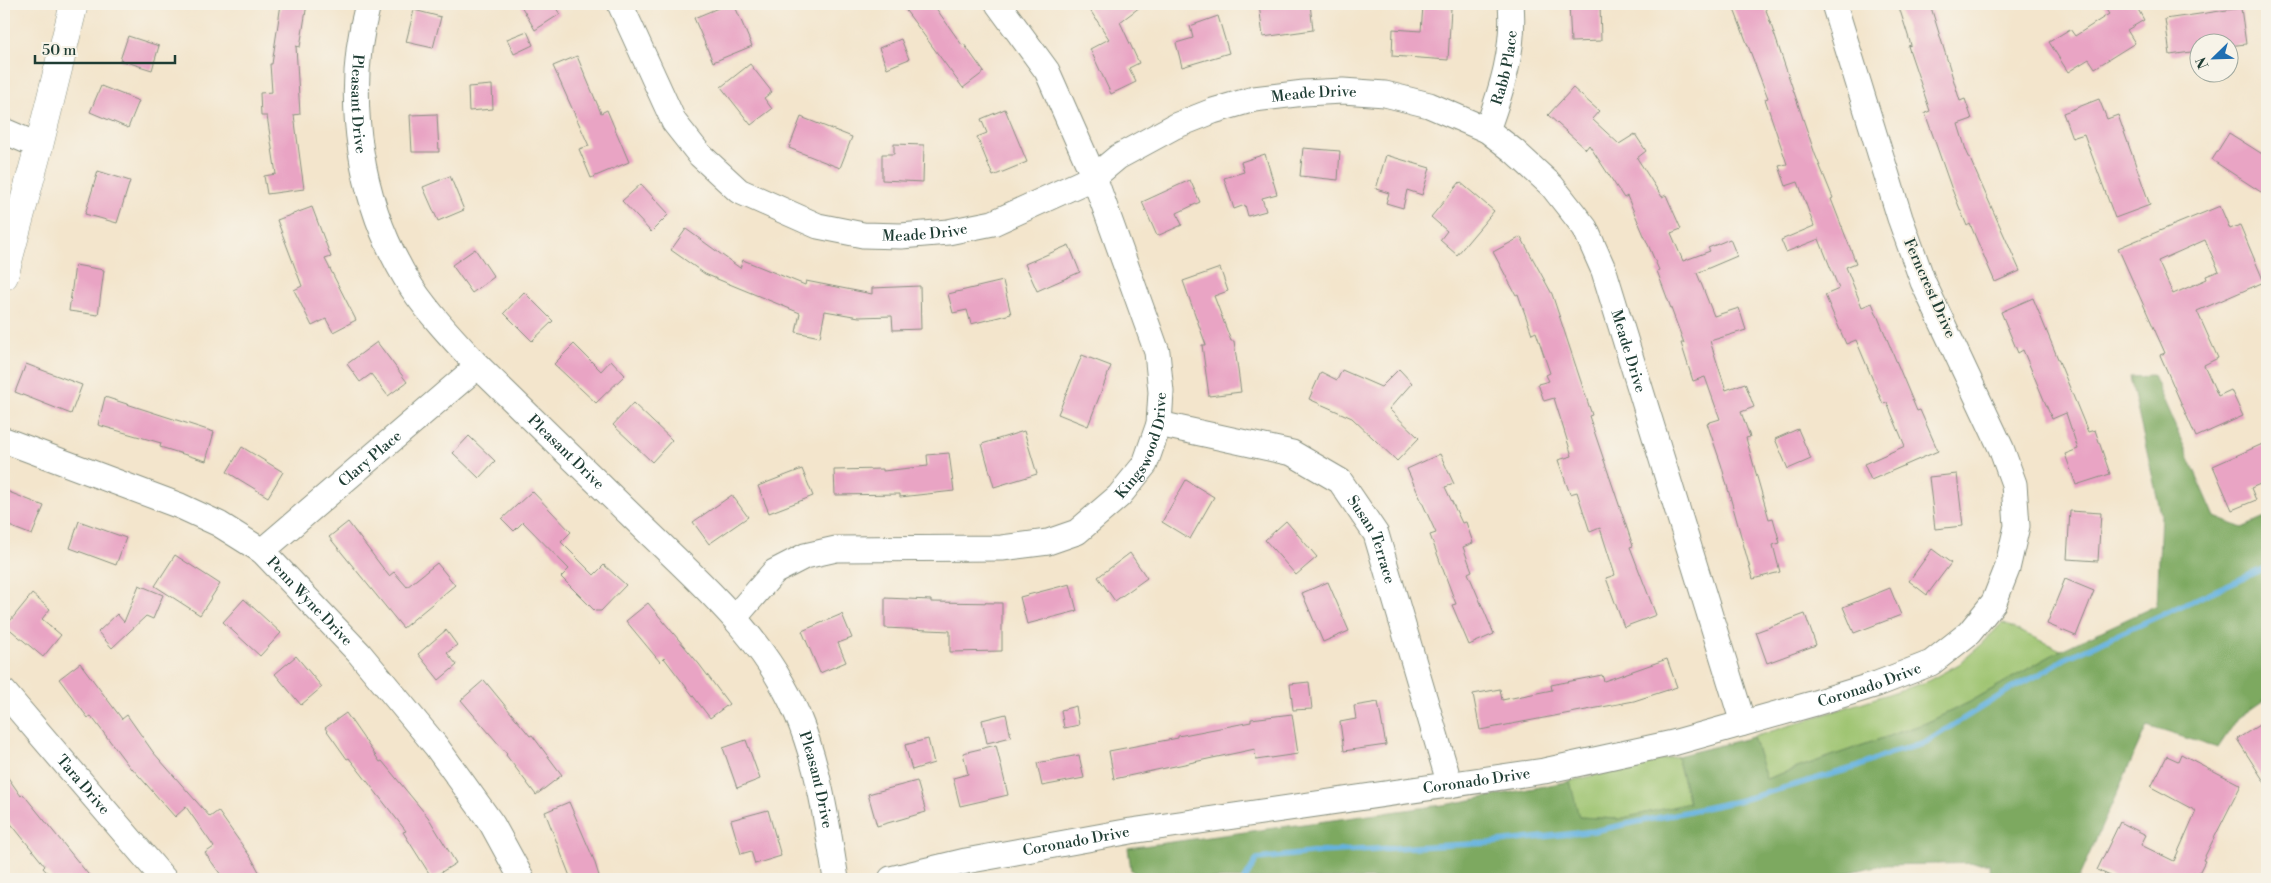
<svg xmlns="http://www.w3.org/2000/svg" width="2271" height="883" font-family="'Libre Bodoni',serif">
<rect width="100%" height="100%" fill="#f7f3e8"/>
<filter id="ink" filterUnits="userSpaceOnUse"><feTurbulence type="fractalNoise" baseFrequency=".02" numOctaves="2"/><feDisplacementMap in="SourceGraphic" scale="10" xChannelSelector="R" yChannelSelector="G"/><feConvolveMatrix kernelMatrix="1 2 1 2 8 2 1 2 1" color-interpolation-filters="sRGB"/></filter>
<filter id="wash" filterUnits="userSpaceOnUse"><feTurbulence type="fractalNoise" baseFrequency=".0096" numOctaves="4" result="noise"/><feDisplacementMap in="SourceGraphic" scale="20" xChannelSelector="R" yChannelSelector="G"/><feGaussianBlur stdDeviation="1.12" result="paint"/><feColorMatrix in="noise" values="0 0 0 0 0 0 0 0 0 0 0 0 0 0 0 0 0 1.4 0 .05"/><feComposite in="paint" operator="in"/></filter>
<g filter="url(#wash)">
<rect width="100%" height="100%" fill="#f3e5cc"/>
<!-- green -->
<g fill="#9cc36e" stroke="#5e8051">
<polygon points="2002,623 2061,650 1968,703 1926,723 1766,779 1753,737 1926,682 1959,664 1982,644"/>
<polygon points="1677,756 1689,804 1619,819 1578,817 1570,781"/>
</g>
<!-- forest -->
<polygon fill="#7da961" stroke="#4e734a" points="2153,376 2215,517 2242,528 2267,517 2267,698 2238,718 2218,748 2147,726 2078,879 1990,879 1989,863 1880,865 1821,879 1142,879 1131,870 1128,848 1450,804 1570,781 1579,817 1619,819 1689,803 1677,756 1753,737 1766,779 1926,723 1968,703 2061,650 2157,605 2161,514 2130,377"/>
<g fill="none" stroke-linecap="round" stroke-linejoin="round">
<!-- stream -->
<polyline stroke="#65b2df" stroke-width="5.5" points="1245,879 1257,859 1319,852 1490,843 1594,831 1738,801 1857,767 1890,753 1923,744 2009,690 2038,675 2066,658 2267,567"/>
</g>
<g id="blocks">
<!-- building -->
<g fill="#e9a4c4" fill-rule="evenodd">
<polygon points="281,4 307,4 300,47 296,46 300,114 294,115 304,189 267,194 264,176 276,174 267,116 261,116 260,93 272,92 270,64 272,64"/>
<polygon points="520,4 553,4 560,14 535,30"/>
<polygon points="728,4 734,4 752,46 713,62 694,18"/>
<polygon points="901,4 933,4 962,45 964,44 984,72 963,88"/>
<polygon points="1086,4 1144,4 1120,22 1139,63 1129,68 1136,82 1111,94 1090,49 1109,39"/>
<polygon points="1259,4 1310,4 1313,30 1263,37"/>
<polygon points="1569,4 1600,4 1601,41 1571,42"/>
<polygon points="1732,4 1764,4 1815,154 1833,198 1831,199 1856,263 1846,267 1862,307 1872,303 1917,411 1920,410 1938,451 1871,480 1864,464 1905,446 1887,403 1883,404 1856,340 1846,344 1825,295 1839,289 1819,239 1786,252 1781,240 1814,226 1798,182 1786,186 1779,166 1787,164 1765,99 1768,98"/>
<polygon points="1898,4 1930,4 1960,101 1965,99 1972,119 1958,124 1966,150 2020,271 1995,282 1970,224 1967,226 1951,187 1925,113 1930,111 1908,46 1911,45"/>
<polygon points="2102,4 2135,4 2144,20 2127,30 2135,43 2095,68 2089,59 2068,72 2049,42 2070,29 2075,36 2109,14"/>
<polygon points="1423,6 1451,8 1448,60 1392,56 1393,29 1421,31"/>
<polygon points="2241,8 2246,44 2228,46 2228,42 2198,42 2198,51 2170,55 2165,19"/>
<polygon points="414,10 441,17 433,48 406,42"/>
<polygon points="1218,16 1229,53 1182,67 1176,43 1193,38 1190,26"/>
<polygon points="527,31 533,45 514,54 507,39"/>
<polygon points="128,36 159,46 152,70 120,60"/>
<polygon points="901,39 909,59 887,68 879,48"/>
<polygon points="577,56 601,113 607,110 629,162 591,178 579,149 589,146 553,66"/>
<polygon points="750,64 772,92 764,98 772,109 751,125 721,87"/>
<polygon points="492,85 493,109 469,111 468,87"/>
<polygon points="101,86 139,101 128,128 90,112"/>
<polygon points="1573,88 1599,111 1592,119 1619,144 1635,134 1646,151 1637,158 1662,197 1666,195 1681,229 1671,233 1683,261 1710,251 1708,248 1730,239 1737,256 1697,273 1714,316 1739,308 1746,330 1710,341 1726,390 1745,383 1754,407 1741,412 1750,437 1746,438 1769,519 1773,518 1780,543 1773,545 1780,572 1753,579 1721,464 1707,423 1720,419 1705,377 1693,381 1681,343 1684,343 1657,271 1659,270 1627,196 1624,198 1589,145 1586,149 1548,115"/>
<polygon points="2099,99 2107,119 2118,115 2150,205 2115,218 2084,134 2072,138 2063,113"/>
<polygon points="1005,109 1027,162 993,176 977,137 987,133 981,119"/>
<polygon points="437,114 439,152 412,152 410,115"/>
<polygon points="801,117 852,137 840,168 789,148"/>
<polygon points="2229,133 2267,157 2267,196 2212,160"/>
<polygon points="894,144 924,145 923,182 882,180 882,154 894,154"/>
<polygon points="1303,148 1340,151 1338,180 1300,176"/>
<polygon points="1265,154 1277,194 1262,198 1266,211 1248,216 1245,205 1234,209 1224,178 1244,172 1241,162"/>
<polygon points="1386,155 1430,168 1422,195 1407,190 1403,208 1386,203 1389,193 1376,189"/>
<polygon points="98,171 130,181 117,223 85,214"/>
<polygon points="450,176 464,210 438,221 423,187"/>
<polygon points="1190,180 1200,202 1177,213 1182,225 1157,236 1142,202"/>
<polygon points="1460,182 1494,211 1457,255 1440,240 1447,231 1431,217"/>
<polygon points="641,184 669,214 651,232 622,201"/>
<path d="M2220,206L2230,229L2240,225L2264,282L2197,311L2218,358L2204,365L2218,396L2231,390L2243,416L2196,437L2160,355L2165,353L2118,248ZM2205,240L2219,271L2206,276L2207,279L2173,294L2158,261Z"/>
<polygon points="312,207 331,257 325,259 356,320 333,332 326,319 312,326 294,290 302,286 277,220"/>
<polygon points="686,229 740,268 743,260 805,285 806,281 872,294 872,288 920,286 921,329 893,330 892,316 859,317 825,311 820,337 796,332 800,313 705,274 671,250"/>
<polygon points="1521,237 1552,294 1592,415 1589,416 1633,546 1630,547 1656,615 1624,627 1606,578 1615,575 1600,528 1590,532 1577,492 1570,494 1558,460 1572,456 1554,398 1544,401 1538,384 1549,381 1546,375 1550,373 1536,332 1532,334 1518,294 1516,295 1493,252"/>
<polygon points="1069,245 1080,272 1037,291 1025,264"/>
<polygon points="475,249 494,277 472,293 452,265"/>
<polygon points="75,265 104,270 98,315 69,311"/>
<polygon points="1220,268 1228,291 1214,296 1231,341 1234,341 1241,392 1209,396 1202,345 1206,345 1183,281"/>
<polygon points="1003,281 1011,314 971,324 967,310 953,313 948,294"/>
<polygon points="524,292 553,321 532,341 504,313"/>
<polygon points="2033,298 2088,432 2095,430 2110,474 2076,485 2065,454 2078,449 2066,413 2052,419 2023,350 2018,353 2001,312"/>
<polygon points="377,342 407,382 388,396 371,374 360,382 347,364"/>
<polygon points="574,344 601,371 611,360 625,375 596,403 554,364"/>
<polygon points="1082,355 1111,366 1088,426 1058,414"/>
<polygon points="26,364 82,385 71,414 15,392"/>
<polygon points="1399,369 1412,383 1389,409 1419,438 1397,461 1352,418 1309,399 1321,372 1337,380 1342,370 1381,387"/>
<polygon points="105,397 214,432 206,461 160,447 161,443 98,425"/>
<polygon points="633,403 672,440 652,462 613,425"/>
<polygon points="1798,429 1811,459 1788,469 1775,439"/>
<polygon points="1024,431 1037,474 994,487 982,444"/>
<polygon points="469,436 495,461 479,478 453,453"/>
<polygon points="2267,442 2267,481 2251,488 2256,500 2232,510 2213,466"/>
<polygon points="242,447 283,472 268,497 227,472"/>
<polygon points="949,453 954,491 900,497 900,494 835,495 834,470 883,469 883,471 928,466 927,455"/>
<polygon points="1440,454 1454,484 1445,487 1462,523 1466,522 1473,543 1463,547 1472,571 1468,573 1494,634 1469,645 1452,605 1456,604 1430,535 1436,533 1407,469"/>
<polygon points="802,469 813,496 769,513 758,486"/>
<polygon points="1957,474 1963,526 1935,529 1929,477"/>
<polygon points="1186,480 1214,497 1190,539 1162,522"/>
<polygon points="4,490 44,506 32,535 4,524"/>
<polygon points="532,491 571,532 561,542 594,575 604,565 626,585 601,611 595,611 561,577 569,569 523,522 514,531 502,519"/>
<polygon points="732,495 748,517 709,544 693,522"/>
<polygon points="2070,511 2101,513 2098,561 2067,559"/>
<polygon points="79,521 126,538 116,565 70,548"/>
<polygon points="1286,521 1317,557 1296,575 1265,540"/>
<polygon points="348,522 389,576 394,572 407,587 437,563 455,585 403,628 329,537"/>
<polygon points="1932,549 1951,563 1927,595 1909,581"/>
<polygon points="1130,553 1147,578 1115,601 1098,577"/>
<polygon points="175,555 220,584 200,615 155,586"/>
<polygon points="2065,579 2094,591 2076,636 2047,624"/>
<polygon points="1328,582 1349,631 1323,642 1302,593"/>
<polygon points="1070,584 1077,611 1027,624 1020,597"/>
<polygon points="139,585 163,595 153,619 146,616 112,648 98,632 117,614 124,622"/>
<polygon points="1890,588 1901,615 1854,633 1843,607"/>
<polygon points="32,594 50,609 42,619 61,635 43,657 6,626"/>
<polygon points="885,598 931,600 931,602 1002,603 1002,651 950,652 950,631 885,628"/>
<polygon points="244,599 281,633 260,656 223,622"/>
<polygon points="648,603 699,664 729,704 710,718 664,658 660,662 626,621"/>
<polygon points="842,614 852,638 838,643 846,662 820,673 802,631"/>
<polygon points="1805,614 1816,645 1767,663 1756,632"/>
<polygon points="446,630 457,645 447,653 457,665 439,680 418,654"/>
<polygon points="296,656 322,687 301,705 275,674"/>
<polygon points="1667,659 1677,687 1634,701 1480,730 1473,694 1500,689 1502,700 1552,690 1551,685 1602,675 1604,681"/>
<polygon points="80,663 122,719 127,715 153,752 210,817 218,811 252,859 263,879 224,879 205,853 214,847 186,807 175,817 132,768 131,769 91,716 88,718 59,679"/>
<polygon points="484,680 530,736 532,735 562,775 536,795 506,755 507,754 461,700"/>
<polygon points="1309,682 1312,709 1293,710 1290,684"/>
<polygon points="1378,702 1386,745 1344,751 1340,722 1356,719 1354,706"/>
<polygon points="1076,706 1079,725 1064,728 1061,710"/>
<polygon points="346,713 380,762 382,761 428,817 456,863 432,878 403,832 406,831 349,758 347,759 325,728"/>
<polygon points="1006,714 1011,737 987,743 982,720"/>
<polygon points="1292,714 1298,754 1256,760 1255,749 1114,779 1109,751 1178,738 1178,736 1251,722 1251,719"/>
<polygon points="2267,720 2267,786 2237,739"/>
<polygon points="928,739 934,763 912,770 905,745"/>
<polygon points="746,740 760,779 737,788 723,748"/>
<polygon points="996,745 1008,795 960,806 953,778 968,774 963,753"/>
<polygon points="2181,754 2241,785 2203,860 2205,861 2196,879 2117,879 2097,870 2120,822 2146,835 2141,845 2174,861 2196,811 2151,787 2167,756 2178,761"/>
<polygon points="1079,755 1084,778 1042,786 1037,763"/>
<polygon points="4,772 21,796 23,794 92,879 53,879 43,868 45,866 4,815"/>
<polygon points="917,781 926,812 877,826 868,794"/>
<polygon points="569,802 594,860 600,879 571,879 545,812"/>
<polygon points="768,810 781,856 755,864 751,851 741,854 731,820"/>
</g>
</g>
</g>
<g filter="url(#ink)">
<use href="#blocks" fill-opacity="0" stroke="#899180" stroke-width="1"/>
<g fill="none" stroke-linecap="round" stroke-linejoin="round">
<defs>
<g id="minor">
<path id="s1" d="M368,4C343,97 359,206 412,288C431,316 455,341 478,366C532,419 587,472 641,525C699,582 764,636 797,714C819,766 827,823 836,879"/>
<path id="s2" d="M620,4L674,122L700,155L739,191L818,226L863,235L901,236L948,232L993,223L1094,177L1118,157L1175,126L1213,111L1254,99L1304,93L1343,91L1385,94L1429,105L1487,130L1514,151L1552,186L1585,228L1604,271L1743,723"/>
<path id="s3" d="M1487,130C1502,89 1515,48 1511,4"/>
<polyline points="4,131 39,146"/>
<path id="s4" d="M1159,424L1292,453L1340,481L1376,534L1450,785"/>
<path id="s5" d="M4,440L180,506L219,524L262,551L359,653L436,746L492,824L522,879"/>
<path id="s6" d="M262,551L478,366"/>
<path id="s7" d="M735,617L774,572L805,556L836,549L1002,548L1048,542L1077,532L1119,496L1145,464L1159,424L1161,392L1157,352L1094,177L1047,71L998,4"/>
<path id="s8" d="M4,692L164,879"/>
<path id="s9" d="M891,879L966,861L1131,831L1544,771L1673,743L1812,704L1877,684L1931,663L1969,633L1994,602L2007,569L2017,526L2014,484L2001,448L1923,282L1900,218L1834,4"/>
</g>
<polyline id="major" points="4,276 39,146 74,4"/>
</defs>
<!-- minor casing -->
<use href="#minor" stroke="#899180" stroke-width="27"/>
<!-- major casing -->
<use href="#major" stroke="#899180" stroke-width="29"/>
<!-- minor -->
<use href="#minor" stroke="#fff" stroke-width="25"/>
<!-- major -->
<use href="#major" stroke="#fff" stroke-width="28"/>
</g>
</g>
<g text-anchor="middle" stroke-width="4" stroke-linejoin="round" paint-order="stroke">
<!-- street labels -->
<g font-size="15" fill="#1f3d34" stroke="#f7f3e8">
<text dy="5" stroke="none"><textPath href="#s3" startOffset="65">Rabb Place</textPath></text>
<text dy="5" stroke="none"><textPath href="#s2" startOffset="839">Meade Drive</textPath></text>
<text dy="5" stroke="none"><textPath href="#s1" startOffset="101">Pleasant Drive</textPath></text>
<text dy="5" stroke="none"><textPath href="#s2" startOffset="419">Meade Drive</textPath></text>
<text transform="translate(1930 288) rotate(66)" y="5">Ferncrest Drive</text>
<text dy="5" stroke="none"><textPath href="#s2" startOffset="1289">Meade Drive</textPath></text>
<text dy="5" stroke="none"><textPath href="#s7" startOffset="482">Kingswood Drive</textPath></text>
<text dy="5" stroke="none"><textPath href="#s1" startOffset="521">Pleasant Drive</textPath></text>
<text dy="5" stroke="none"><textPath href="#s6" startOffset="142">Clary Place</textPath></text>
<text dy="5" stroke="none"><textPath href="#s4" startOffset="259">Susan Terrace</textPath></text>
<text dy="5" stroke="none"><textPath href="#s5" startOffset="351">Penn Wyne Drive</textPath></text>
<text dy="5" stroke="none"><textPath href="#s9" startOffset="999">Coronado Drive</textPath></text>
<text dy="5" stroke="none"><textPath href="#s1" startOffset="941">Pleasant Drive</textPath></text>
<text dy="5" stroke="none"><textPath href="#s9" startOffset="594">Coronado Drive</textPath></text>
<text dy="5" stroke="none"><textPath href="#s8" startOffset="122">Tara Drive</textPath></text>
<text dy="5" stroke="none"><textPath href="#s9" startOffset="189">Coronado Drive</textPath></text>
</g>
</g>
<!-- margin -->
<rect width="2271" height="883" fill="none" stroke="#f7f3e8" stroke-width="20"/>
<!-- north arrow -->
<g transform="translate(2214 58) rotate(247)"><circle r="24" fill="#f7f3e8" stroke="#a1aaa0"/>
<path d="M0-4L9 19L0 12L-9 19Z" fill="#1f6fb2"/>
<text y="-8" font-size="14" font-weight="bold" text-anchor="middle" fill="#1f3d34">N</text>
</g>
<!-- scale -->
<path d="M35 55v8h140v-8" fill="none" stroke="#1f3d34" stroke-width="2.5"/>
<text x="42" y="55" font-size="15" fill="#1f3d34" stroke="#f7f3e8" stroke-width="4" paint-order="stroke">50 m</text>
</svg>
